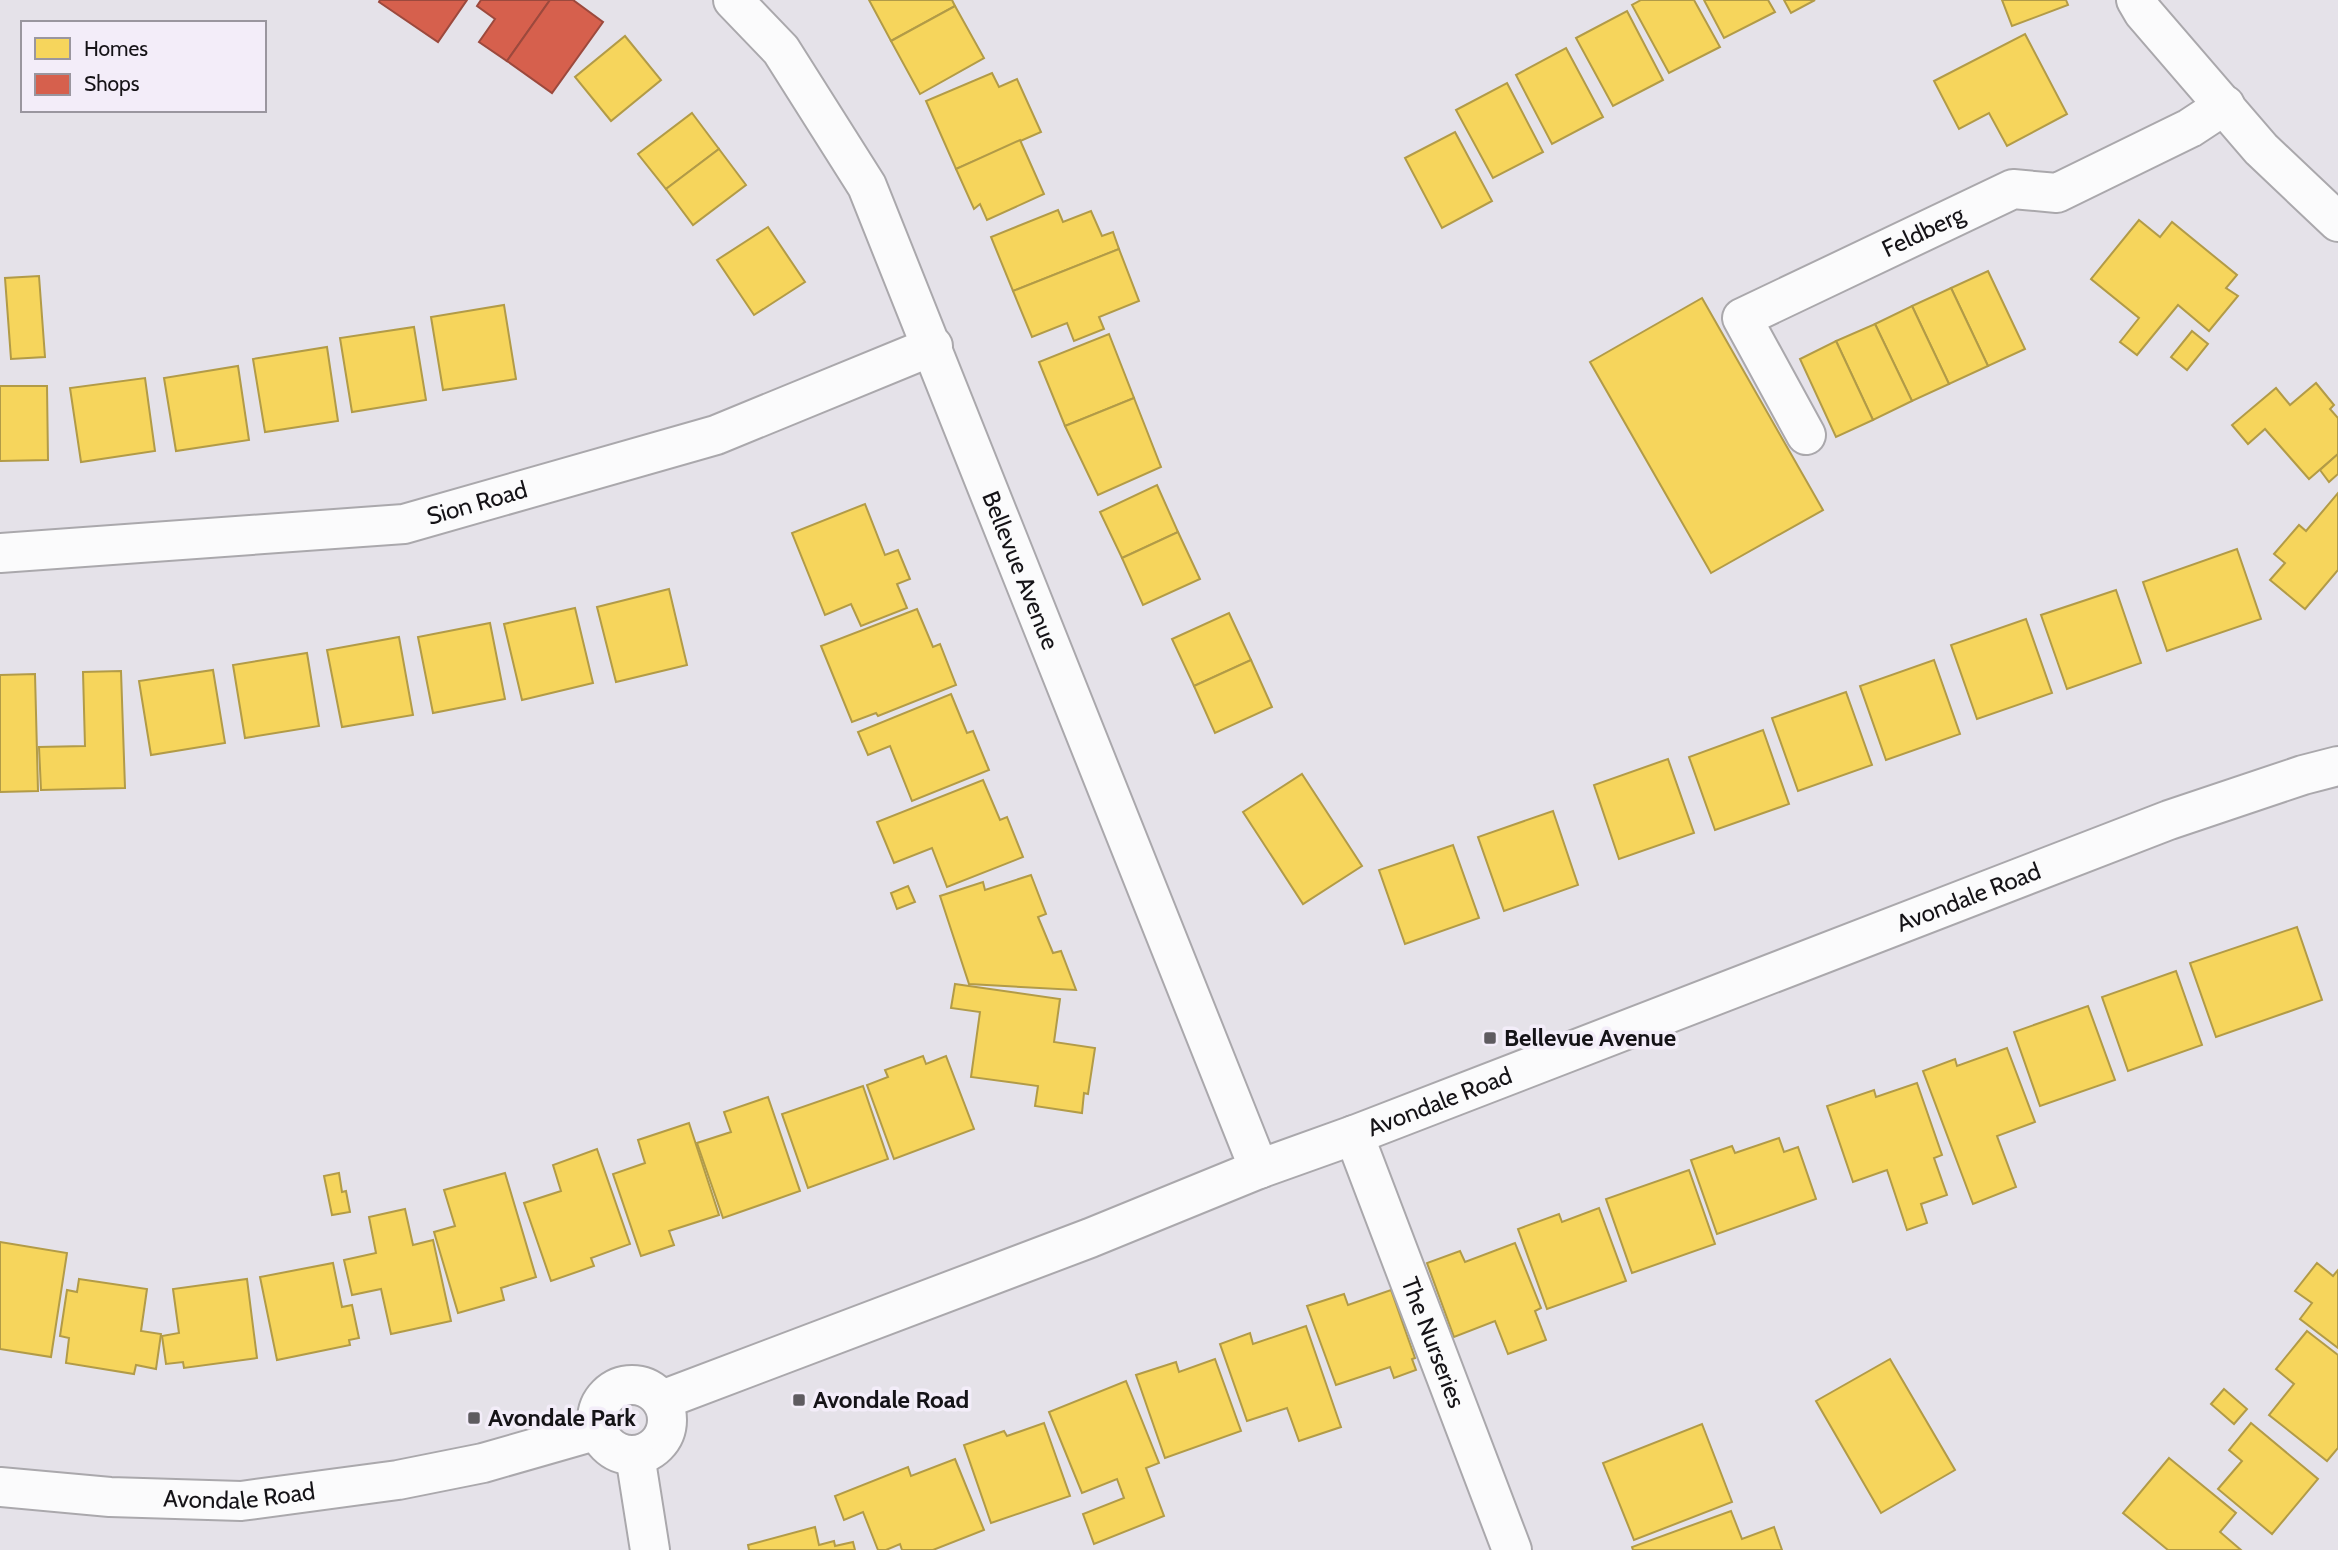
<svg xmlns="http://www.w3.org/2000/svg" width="2338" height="1550" font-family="Cabin,sans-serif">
<rect width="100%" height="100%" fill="#e5e2e9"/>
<!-- homes -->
<g fill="#f6d55c" stroke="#b29b47" stroke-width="2">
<polygon points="869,0 952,0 955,6 891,41"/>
<polygon points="1641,0 1694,0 1720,47 1669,73 1632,5"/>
<polygon points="1704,0 1768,0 1775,12 1724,38"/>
<polygon points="1784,0 1815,0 1791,13"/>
<polygon points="2002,0 2066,0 2068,5 2012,26"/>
<polygon points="955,6 984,58 920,94 891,41"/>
<polygon points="1627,11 1663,80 1613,106 1576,38"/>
<polygon points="2025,34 2067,114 2007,146 1989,113 1959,129 1934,81"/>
<polygon points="625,36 661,80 611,121 575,77"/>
<polygon points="1566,48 1603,117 1552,144 1516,75"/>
<polygon points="992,73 999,87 1017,79 1041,132 956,169 926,101"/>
<polygon points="1507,83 1543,152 1493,178 1456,110"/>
<polygon points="692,113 719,149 666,189 638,154"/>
<polygon points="1455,132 1492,201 1442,228 1405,158"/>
<polygon points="1020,140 1044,194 987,220 980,204 974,209 956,169"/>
<polygon points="719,149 746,185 693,225 666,189"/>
<polygon points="1058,210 1063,222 1091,211 1102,236 1113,232 1119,249 1013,291 991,237"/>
<polygon points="2139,220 2160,237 2172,222 2237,275 2226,288 2238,296 2209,331 2178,305 2137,355 2120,342 2139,318 2091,279"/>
<polygon points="768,227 805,282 754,315 717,260"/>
<polygon points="1119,249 1139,301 1099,317 1104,329 1074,341 1067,323 1032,337 1013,291"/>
<polygon points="1988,271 2025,349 1988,366 1951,288"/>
<polygon points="39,276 45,357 11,359 5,278"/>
<polygon points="1951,288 1988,366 1949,384 1912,306"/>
<polygon points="1702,298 1823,510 1711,573 1590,362"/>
<polygon points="504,305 516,379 443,390 431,317"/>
<polygon points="1912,306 1949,384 1912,401 1875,324"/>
<polygon points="1875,324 1912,401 1873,420 1836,341"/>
<polygon points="414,327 426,400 352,412 340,338"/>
<polygon points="2192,331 2208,344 2187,370 2171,357"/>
<polygon points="1109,334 1134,398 1065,426 1039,362"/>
<polygon points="1836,341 1873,420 1836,437 1800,359"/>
<polygon points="327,347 338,421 265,432 253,359"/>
<polygon points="238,366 249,440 176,451 164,378"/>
<polygon points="145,378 155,451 81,462 70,388"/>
<polygon points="2316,383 2334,405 2330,409 2338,418 2338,454 2309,479 2265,429 2248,444 2232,425 2276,388 2290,405"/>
<polygon points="0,386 47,386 48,460 0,461"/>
<polygon points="1134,398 1161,467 1098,495 1065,426"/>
<polygon points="2338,454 2338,474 2329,482 2320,470"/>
<polygon points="1157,485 1178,532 1122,558 1100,512"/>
<polygon points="2338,493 2338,570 2305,609 2270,580 2285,563 2274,554 2299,525 2306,531"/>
<polygon points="865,504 885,555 898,550 910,579 897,584 907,608 861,626 851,604 825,615 792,533"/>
<polygon points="1178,532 1200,579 1143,605 1122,558"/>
<polygon points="2237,549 2261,619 2167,651 2143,582"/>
<polygon points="669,589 687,665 616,682 597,607"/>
<polygon points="2116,590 2141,663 2067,689 2041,615"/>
<polygon points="575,608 593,683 522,700 504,624"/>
<polygon points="917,609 933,647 940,644 956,685 878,716 876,713 852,722 821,646"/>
<polygon points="1229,613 1251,660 1194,686 1172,639"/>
<polygon points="2026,619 2052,693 1977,719 1951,645"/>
<polygon points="490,623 505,699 433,713 418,637"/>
<polygon points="399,637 413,715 342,727 327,650"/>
<polygon points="307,653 319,726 245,738 233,665"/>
<polygon points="1251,660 1272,707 1215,733 1194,686"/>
<polygon points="1934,660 1960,734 1886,760 1860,686"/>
<polygon points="213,670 225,743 151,755 139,681"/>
<polygon points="121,671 125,788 41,790 39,747 85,746 83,672"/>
<polygon points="35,674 38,791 0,792 0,675"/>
<polygon points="1846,692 1872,765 1798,791 1772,718"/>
<polygon points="951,694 967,733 973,731 989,770 912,801 890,746 868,755 858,732"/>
<polygon points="1763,730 1789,804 1715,830 1689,757"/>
<polygon points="1668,759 1694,833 1619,859 1594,785"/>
<polygon points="1302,774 1362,866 1303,904 1243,812"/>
<polygon points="983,780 1000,820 1007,817 1023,857 947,887 932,848 894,863 877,822"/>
<polygon points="1553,811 1578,885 1504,911 1478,837"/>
<polygon points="1453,845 1479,918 1405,944 1379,870"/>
<polygon points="1031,875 1046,914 1038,917 1053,953 1061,951 1076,990 969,984 940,896 983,882 985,890"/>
<polygon points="908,886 915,902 897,909 891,893"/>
<polygon points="2297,927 2322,1000 2216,1037 2190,963"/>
<polygon points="2176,971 2202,1045 2128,1071 2102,997"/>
<polygon points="955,984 1060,999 1054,1042 1095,1048 1088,1094 1084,1093 1082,1113 1035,1106 1038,1086 971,1077 980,1012 951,1008"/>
<polygon points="2088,1006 2115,1080 2040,1106 2014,1032"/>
<polygon points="2007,1048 2035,1122 1997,1136 2016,1187 1973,1204 1923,1071 1955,1059 1957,1066"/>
<polygon points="923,1056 926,1064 946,1056 974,1129 894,1159 867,1085 888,1077 885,1070"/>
<polygon points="1917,1083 1942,1155 1934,1158 1947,1195 1921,1204 1927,1223 1907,1230 1887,1170 1853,1182 1827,1106 1874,1090 1876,1097"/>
<polygon points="863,1086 888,1159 808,1188 782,1114"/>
<polygon points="768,1097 800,1191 723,1218 697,1143 731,1132 724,1112"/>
<polygon points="689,1123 719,1215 669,1231 674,1245 641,1256 613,1174 645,1163 638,1140"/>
<polygon points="1779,1138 1784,1152 1798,1147 1816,1199 1717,1234 1691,1160 1732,1146 1735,1153"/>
<polygon points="597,1149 630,1244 591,1258 594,1266 551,1281 524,1203 561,1191 553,1165"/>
<polygon points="1689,1170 1715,1244 1632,1273 1606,1199"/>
<polygon points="339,1173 342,1192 346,1191 350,1212 332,1215 324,1176"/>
<polygon points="505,1173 536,1277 501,1288 504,1300 458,1313 434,1232 455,1226 444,1190"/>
<polygon points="1599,1208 1626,1281 1547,1309 1518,1229 1559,1214 1562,1222"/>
<polygon points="405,1209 413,1245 433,1240 451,1321 391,1334 381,1289 352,1295 344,1260 376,1253 369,1217"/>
<polygon points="0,1242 67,1253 51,1357 0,1349"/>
<polygon points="1515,1243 1541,1308 1535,1311 1546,1340 1508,1354 1495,1321 1454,1337 1427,1263 1460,1251 1465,1262"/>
<polygon points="333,1263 342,1307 352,1305 359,1338 349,1340 350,1345 277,1360 260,1277"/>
<polygon points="2317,1263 2333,1276 2338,1270 2338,1348 2300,1319 2312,1303 2295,1291"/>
<polygon points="79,1279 147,1289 141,1331 161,1334 156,1369 136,1365 134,1374 66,1363 69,1338 60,1336 67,1290 77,1292"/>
<polygon points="247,1279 257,1358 184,1368 183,1362 166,1364 162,1336 179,1333 173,1289"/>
<polygon points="1391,1290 1415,1358 1412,1359 1416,1370 1394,1378 1390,1367 1336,1385 1307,1306 1344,1294 1348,1305"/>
<polygon points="1306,1326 1341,1427 1299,1441 1287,1408 1247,1421 1220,1344 1250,1333 1253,1344"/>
<polygon points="2307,1331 2338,1355 2338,1448 2327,1461 2269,1415 2294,1384 2276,1369"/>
<polygon points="1215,1359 1241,1431 1165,1458 1136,1375 1176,1362 1179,1372"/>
<polygon points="1890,1359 1955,1470 1881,1513 1816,1401"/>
<polygon points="1126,1381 1159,1463 1146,1468 1164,1516 1094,1544 1083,1514 1124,1498 1117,1479 1082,1493 1049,1412"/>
<polygon points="2224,1389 2247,1409 2234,1424 2211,1404"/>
<polygon points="1044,1423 1070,1496 991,1523 964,1445 1004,1431 1007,1436"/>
<polygon points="2251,1423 2318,1479 2272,1534 2218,1489 2242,1461 2229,1450"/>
<polygon points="1702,1424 1732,1502 1634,1540 1603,1463"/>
<polygon points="2169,1458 2236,1513 2220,1532 2241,1550 2168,1550 2123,1513"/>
<polygon points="955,1459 984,1530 933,1550 902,1550 900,1544 886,1550 878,1550 863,1512 844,1520 835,1496 908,1467 911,1476"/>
<polygon points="1731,1511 1742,1539 1774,1527 1782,1550 1633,1550 1632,1547"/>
<polygon points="815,1527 819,1545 834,1541 835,1546 853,1542 855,1550 749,1550 748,1545"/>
</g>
<!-- shops -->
<g fill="#d6604d" stroke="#9c493d" stroke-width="2">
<polygon points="380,0 467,0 438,42 379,2"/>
<polygon points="481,0 550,0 507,61 479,42 495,19 477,6"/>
<polygon points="550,0 573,0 603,22 552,93 507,61"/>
</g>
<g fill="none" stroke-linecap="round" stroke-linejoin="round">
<defs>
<g id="minor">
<path id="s1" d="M733,0L781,50L867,186L1259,1169"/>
<path id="s2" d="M1806,435L1742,318L2013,189L2057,193L2190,128L2225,105"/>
<path id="s3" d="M0,553L404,524L716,435L933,346"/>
<path id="s4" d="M1354,1135L1512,1550"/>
<circle cx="632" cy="1420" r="35"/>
<path id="s5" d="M662,1400L1090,1238L1259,1169L1354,1135L2169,820L2303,775L2338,766"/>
<polyline points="635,1455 650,1550"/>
<path id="s6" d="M0,1487L110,1497L241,1501L398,1480L483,1463L598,1430"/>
</g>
<polyline id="major" points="2136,0 2143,12 2261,149 2338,222"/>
</defs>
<!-- minor casing -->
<use href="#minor" stroke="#aaa8ac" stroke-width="42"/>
<!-- major casing -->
<use href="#major" stroke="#aaa8ac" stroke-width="42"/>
<!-- minor -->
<use href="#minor" stroke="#fbfbfc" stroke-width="38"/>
<!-- major -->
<use href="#major" stroke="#fbfbfc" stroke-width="38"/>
</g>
<!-- markers -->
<g fill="#5e5b60" stroke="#f3edf9" stroke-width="2.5">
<rect x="1483" y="1031" width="14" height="14" rx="3.5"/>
<rect x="792" y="1393" width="14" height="14" rx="3.5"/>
<rect x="467" y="1411" width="14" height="14" rx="3.5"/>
</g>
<g text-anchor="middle" stroke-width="7" stroke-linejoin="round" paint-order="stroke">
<!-- street labels -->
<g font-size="24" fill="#151317" stroke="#f3edf9">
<text dy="8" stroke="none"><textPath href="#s2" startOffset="334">Feldberg</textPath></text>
<text dy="8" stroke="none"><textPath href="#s3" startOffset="481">Sion Road</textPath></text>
<text dy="8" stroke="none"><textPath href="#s1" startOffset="644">Bellevue Avenue</textPath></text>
<text dy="8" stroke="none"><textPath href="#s5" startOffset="1400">Avondale Road</textPath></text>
<text dy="8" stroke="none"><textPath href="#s5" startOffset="833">Avondale Road</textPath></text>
<text dy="8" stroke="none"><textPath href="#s4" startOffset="222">The Nurseries</textPath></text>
<text dy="8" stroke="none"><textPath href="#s6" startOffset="240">Avondale Road</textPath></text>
</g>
<!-- poi labels -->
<g font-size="24" font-weight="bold" fill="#151317" stroke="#f3edf9" text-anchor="start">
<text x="1504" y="1046">Bellevue Avenue</text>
<text x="813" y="1408">Avondale Road</text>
<text x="488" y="1426">Avondale Park</text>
</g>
</g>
<!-- legend -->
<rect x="21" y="21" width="245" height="91" fill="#f3edf9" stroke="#9a969f" stroke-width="2"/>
<rect x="35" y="38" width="35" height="21" fill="#f6d55c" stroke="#9a969f" stroke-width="2"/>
<text x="84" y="56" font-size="21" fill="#151317">Homes</text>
<rect x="35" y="74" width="35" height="21" fill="#d6604d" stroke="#9a969f" stroke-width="2"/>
<text x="84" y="91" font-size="21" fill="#151317">Shops</text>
</svg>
